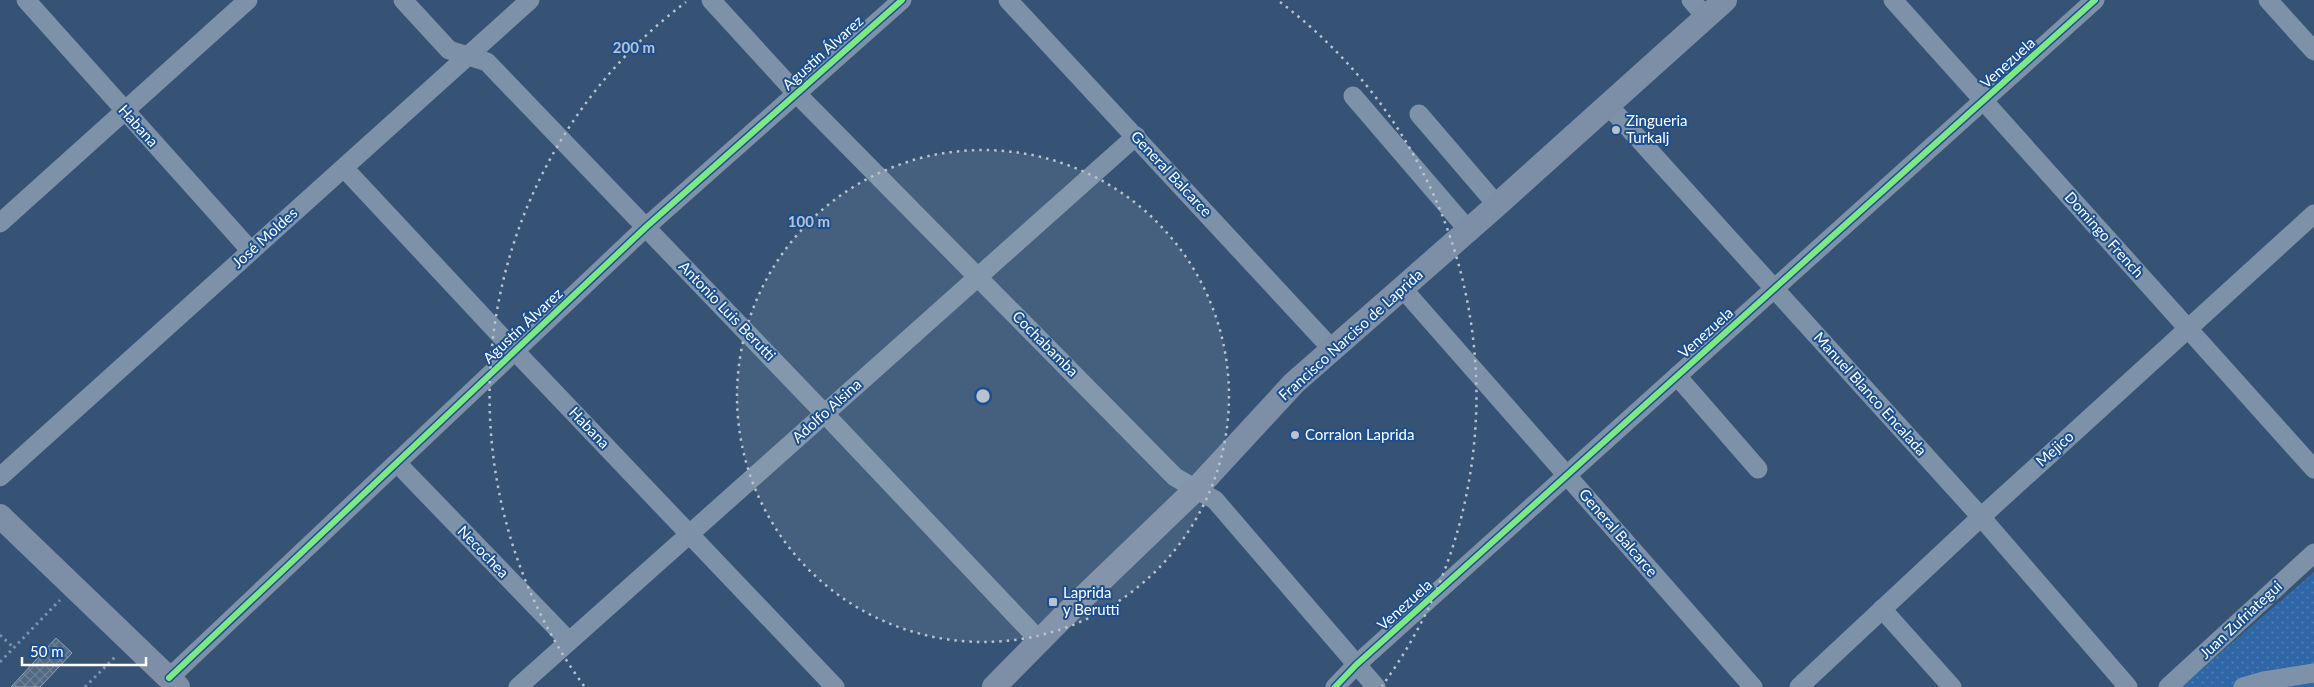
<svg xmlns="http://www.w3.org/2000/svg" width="2314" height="687" font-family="Lato,sans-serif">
<defs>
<pattern id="grass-dots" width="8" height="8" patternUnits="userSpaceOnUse" patternTransform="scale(1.25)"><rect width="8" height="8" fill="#2f66a5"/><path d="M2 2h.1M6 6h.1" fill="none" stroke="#4e7db2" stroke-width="1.8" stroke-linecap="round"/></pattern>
<pattern id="building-cross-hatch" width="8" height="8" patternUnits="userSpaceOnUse" patternTransform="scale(1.25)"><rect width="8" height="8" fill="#526984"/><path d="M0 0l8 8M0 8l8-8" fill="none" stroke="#6c8096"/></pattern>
</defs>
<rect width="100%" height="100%" fill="#365274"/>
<!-- grass -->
<polygon fill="url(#grass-dots)" points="2314,572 2314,687 2181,687"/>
<!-- building -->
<polygon fill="url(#building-cross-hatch)" stroke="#92a2b6" points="56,638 72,653 40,687 11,687"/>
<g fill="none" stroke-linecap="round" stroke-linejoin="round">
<!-- path -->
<g stroke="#7d92a8" stroke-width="3" stroke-dasharray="2.5 4" stroke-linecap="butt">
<polyline points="0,635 14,648"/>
<polyline points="0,662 60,600"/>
<polyline points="85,687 117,655"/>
</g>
<!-- minor -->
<g stroke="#7d92a8" stroke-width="19">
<polyline points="26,0 251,251"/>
<polyline points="403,0 449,50 487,62 824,413 1039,640"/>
<polyline points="711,0 797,94 1175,477 1215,500 1376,687"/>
<polyline points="1008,0 1332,349"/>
<polyline points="1691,0 1706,17"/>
<polyline points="1893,0 2314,469"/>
<polyline points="2268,0 2314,51"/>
<polyline points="1353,96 1469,231"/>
<polyline points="1608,105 1981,517 2128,687"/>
<polyline points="1419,114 1497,205"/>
<polyline points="344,168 515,351 835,687"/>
<polyline points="0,223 248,0"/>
<polyline points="1403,289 1753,687"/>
<polyline points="1677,376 1758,469"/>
<polyline points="397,463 569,641"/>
<polyline points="0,477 530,0"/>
<polyline points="1882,609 1952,687"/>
<polyline points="169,678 646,227 902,0"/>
<polyline points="518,687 1136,136"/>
<polyline points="1335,687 1356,665 2095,0"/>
<polyline points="1799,687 1981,517 2314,214"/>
<polyline points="2168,687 2314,553"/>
<polyline points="2243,687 2264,681 2314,673"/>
</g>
<!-- major -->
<g stroke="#7d8ea7" stroke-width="24">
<polyline points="0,516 178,687"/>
<polyline points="994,687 1065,615 1197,488 1294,383 1497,205 1725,0"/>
</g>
<defs>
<g id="cycleway">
<polyline points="169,678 646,227 902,0"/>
<polyline points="1335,687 1356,665 2095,0"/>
</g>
</defs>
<!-- cycleway casing -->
<use href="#cycleway" stroke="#1b4f8f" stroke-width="9"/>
<!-- cycleway -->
<use href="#cycleway" stroke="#7ce984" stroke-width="6"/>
</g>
<!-- distance rings -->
<circle cx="983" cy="396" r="246" fill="#b9c2ce" fill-opacity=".12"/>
<g fill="none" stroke="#b9c2ce" stroke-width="2.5" stroke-dasharray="2.5 5">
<circle cx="983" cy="396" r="246"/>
<path d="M584 686A493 493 0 0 1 686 2M1280 2A493 493 0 0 1 1382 686"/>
</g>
<!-- markers -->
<g fill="#b9c2ce" stroke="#1b4f8f" stroke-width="2">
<circle cx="1616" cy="130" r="5"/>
<circle cx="1295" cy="435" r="5"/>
<rect x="1048" y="597" width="10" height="10" rx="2.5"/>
</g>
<g text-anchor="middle" stroke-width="4" stroke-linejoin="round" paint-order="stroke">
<!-- street labels -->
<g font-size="15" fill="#fff" stroke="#1b4f8f">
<text transform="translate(823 53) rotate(-42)" y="5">Agustín Álvarez</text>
<text transform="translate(2008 63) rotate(-42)" y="5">Venezuela</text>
<text transform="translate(138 126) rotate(48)" y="5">Habana</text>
<text transform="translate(1171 174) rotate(47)" y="5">General Balcarce</text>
<text transform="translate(2104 235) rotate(48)" y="5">Domingo French</text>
<text transform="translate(265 238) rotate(-42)" y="5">José Moldes</text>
<text transform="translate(727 311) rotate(46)" y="5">Antonio Luis Berutti</text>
<text transform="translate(523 326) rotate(-43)" y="5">Agustín Álvarez</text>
<text transform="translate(1706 333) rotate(-42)" y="5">Venezuela</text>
<text transform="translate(1351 335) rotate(-42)" y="5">Francisco Narciso de Laprida</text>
<text transform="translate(1045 344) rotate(45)" y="5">Cochabamba</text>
<text transform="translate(1870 394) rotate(48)" y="5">Manuel Blanco Encalada</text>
<text transform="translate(827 411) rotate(-42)" y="5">Adolfo Alsina</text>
<text transform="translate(589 428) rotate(46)" y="5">Habana</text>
<text transform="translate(2055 449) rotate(-42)" y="5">Mejico</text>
<text transform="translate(1618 533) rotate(49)" y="5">General Balcarce</text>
<text transform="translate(483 552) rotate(46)" y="5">Necochea</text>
<text transform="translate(1405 605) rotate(-42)" y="5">Venezuela</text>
<text transform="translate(2241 620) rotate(-43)" y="5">Juan Zufriategui</text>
</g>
<!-- poi labels -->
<g font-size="15" fill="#fff" stroke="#1b4f8f" text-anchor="start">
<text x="1626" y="126">Zingueria<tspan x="1626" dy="17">Turkalj</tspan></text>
<text x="1305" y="440">Corralon Laprida</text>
<text x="1063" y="598">Laprida<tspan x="1063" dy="17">y Berutti</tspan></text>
</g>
</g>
<circle cx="983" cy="396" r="8" fill="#b9c2ce" stroke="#1b4f8f" stroke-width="2.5"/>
<g font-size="15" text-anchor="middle" font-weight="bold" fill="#b9c2ce" stroke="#1b4f8f" stroke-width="4" stroke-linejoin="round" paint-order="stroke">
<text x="634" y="53">200 m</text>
<text x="809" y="227">100 m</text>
</g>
<!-- scale -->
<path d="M22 657v8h124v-8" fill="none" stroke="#ffffff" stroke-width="2.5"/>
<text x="30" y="657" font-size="15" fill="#ffffff" stroke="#1b4f8f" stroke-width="4" paint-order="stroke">50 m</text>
</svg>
